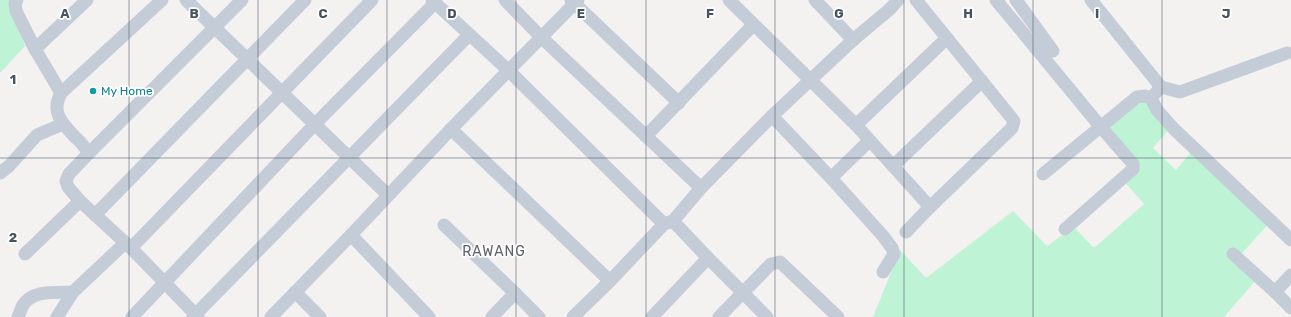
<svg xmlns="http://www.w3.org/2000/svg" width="1291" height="317" font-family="Rubik,sans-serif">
<rect width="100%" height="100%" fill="#f4f1f1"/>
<!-- green -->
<g fill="#bef3d6">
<polygon points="0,0 10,0 25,46 0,73"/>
<polygon points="1145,100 1169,129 1153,148 1176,170 1193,150 1271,221 1237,259 1258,278 1224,317 873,317 900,250 926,278 1013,211 1047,246 1074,227 1094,248 1144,204 1123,180 1139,166 1107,126"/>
</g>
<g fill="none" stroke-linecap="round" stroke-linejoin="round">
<!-- street -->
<g stroke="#c4ccd7" stroke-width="13">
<polyline points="17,0 15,3 16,11 35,49 61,93"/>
<polyline points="186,0 388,195"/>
<polyline points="432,0 508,70 664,224"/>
<polyline points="505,0 541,37 701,188"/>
<polyline points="571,0 679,103"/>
<polyline points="729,0 856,125 930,207"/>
<polyline points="815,0 853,40"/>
<polyline points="996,0 1100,126 1133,164 1133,169 1065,229"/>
<polyline points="1016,0 1053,51"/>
<polyline points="1091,0 1161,87 1180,92 1287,53"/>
<polyline points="35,49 87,0"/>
<polyline points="1161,87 1151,98 1157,110 1174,129 1291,240"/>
<polyline points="772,116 831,178"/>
<polyline points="856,125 947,38"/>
<polyline points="451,129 610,281"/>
<polyline points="646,136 753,25"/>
<polyline points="869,141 831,178 883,236 892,248 894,254 883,272"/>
<path d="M89,153C85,148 81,142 76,138C63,124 50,113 61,93L162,0"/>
<polyline points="893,166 982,81"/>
<polyline points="0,173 9,166 37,135 63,124"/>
<polyline points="1043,174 1137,97 1145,96 1151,98"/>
<polyline points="95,215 305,0"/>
<polyline points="673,221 708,258 767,317"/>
<polyline points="444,225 515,293"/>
<polyline points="906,232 930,207 1012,128 1014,121 916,0"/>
<polyline points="351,235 429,317"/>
<polyline points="131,248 372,0"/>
<polyline points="25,254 80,201"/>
<polyline points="1233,254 1275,292"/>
<polyline points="1291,275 1275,292 1291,308"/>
<polyline points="295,292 320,317"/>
<path d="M18,317C20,313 21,309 23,305C33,289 57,293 73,292"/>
<polyline points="57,317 73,292 125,243"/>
<polyline points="132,317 315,124 435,3"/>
<polyline points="193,317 469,35"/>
<polyline points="198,317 131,248 80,201 68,187 66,181 69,174 89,153 242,0"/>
<polyline points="271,317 351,235 451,129 578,0"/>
<polyline points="492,317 515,293 539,317"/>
<polyline points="573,317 610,281 664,224 673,221 701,188 772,116 853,40 890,9 898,0"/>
<polyline points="652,317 708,258"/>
<polyline points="719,317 771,264 780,262 838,317"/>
</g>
</g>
<!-- grid -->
<path fill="none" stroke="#475360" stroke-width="1" stroke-opacity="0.55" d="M129,0V317M258,0V317M387,0V317M516,0V317M646,0V317M775,0V317M904,0V317M1033,0V317M1162,0V317M0,158H1291"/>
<!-- markers -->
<circle fill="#0f9aa8" stroke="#fff" stroke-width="1.5" cx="93" cy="91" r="4"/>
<g text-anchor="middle" stroke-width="3.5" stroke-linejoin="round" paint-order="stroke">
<!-- culture labels -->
<g font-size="12" fill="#0d838f" stroke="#fff" text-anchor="start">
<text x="101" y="95">My Home</text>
</g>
<!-- quarter labels -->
<g font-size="14" letter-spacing="1" fill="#5d6167" stroke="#fff">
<text x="494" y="256">RAWANG</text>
</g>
</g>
<g font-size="13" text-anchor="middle" font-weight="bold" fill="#475360" stroke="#fff" stroke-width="3.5" stroke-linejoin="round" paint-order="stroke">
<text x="65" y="18">A</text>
<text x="194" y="18">B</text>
<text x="323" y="18">C</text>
<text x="452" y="18">D</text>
<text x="581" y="18">E</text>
<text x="710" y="18">F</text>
<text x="839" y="18">G</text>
<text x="968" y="18">H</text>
<text x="1097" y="18">I</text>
<text x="1226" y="18">J</text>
<text x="13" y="84">1</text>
<text x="13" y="242">2</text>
</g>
</svg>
